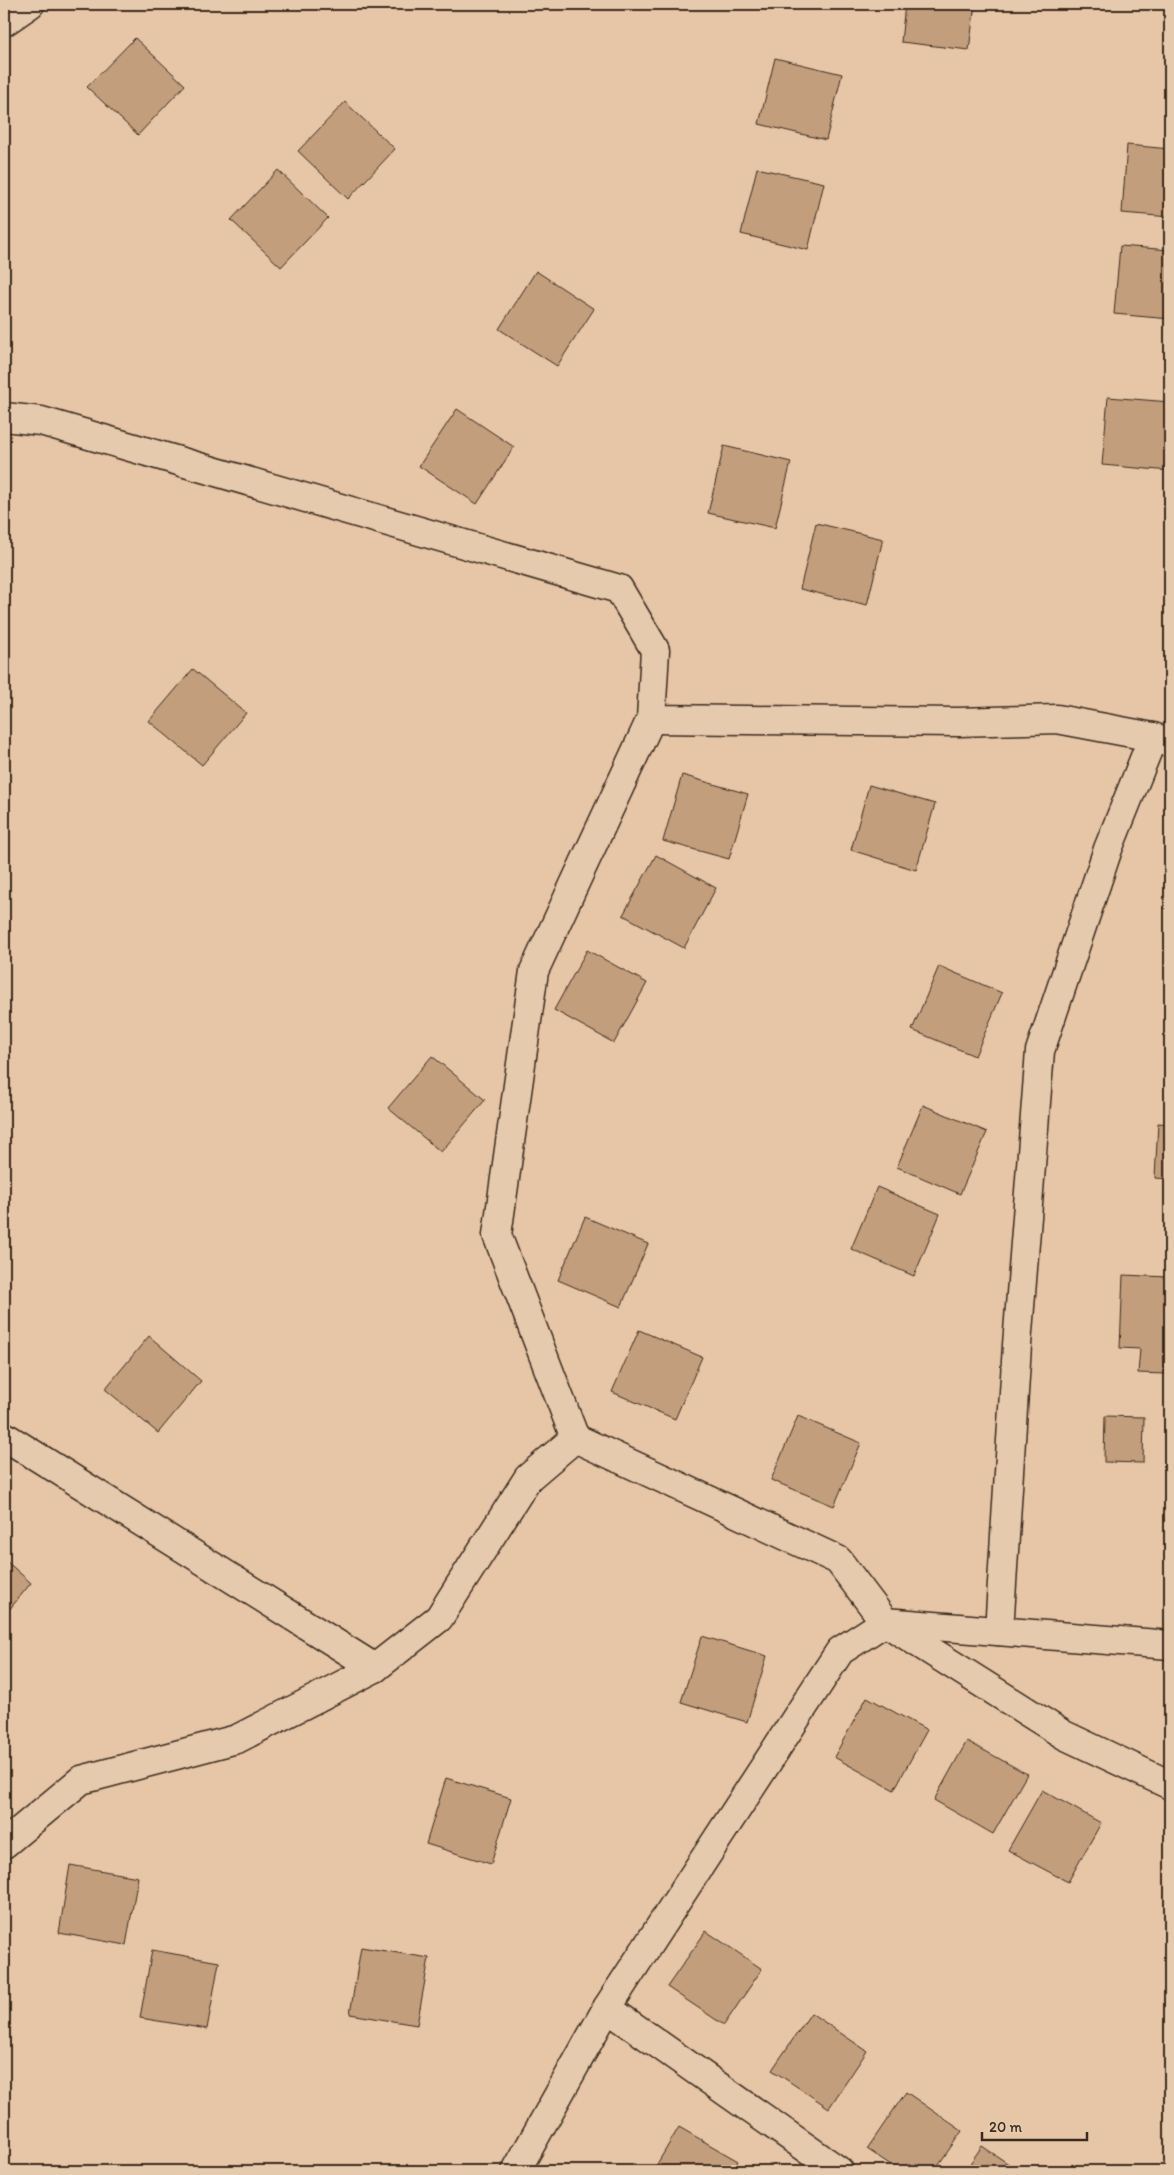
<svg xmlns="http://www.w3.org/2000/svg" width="1174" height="2175" font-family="Itim,sans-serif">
<rect width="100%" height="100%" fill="#e6c6a6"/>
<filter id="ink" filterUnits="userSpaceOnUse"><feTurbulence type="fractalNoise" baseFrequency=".02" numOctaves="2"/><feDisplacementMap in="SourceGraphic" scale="10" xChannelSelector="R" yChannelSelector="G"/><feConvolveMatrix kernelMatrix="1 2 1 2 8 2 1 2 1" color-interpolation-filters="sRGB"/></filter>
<g filter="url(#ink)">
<!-- building -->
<g fill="#c39e7d" stroke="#3b2a1e">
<polygon points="905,4 975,4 969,50 901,42"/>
<polygon points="135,38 185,85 138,135 87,87"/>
<polygon points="775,58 842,74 826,140 759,124"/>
<polygon points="345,102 395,149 348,199 298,151"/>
<polygon points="1127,145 1170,149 1170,217 1122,213"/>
<polygon points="757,168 824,183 808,250 741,234"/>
<polygon points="278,170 328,218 281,267 231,220"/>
<polygon points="1120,246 1170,250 1170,319 1114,314"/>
<polygon points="536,271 594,309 557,366 499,329"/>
<polygon points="1108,397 1170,402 1170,471 1102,465"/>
<polygon points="457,409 514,447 477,504 419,466"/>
<polygon points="724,446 791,462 775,528 708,513"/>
<polygon points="816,523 883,539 867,605 800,589"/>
<polygon points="193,669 246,713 202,765 149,721"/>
<polygon points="682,775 748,794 729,859 663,841"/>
<polygon points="869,785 935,804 916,870 851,850"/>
<polygon points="656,855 716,888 684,948 623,915"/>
<polygon points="587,950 647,983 614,1043 554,1010"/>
<polygon points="939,966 1002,993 975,1056 912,1030"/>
<polygon points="432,1056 485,1100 441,1152 388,1108"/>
<polygon points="923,1105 987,1132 960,1194 897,1167"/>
<polygon points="1158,1123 1170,1124 1170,1179 1155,1178"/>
<polygon points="877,1187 940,1214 914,1276 851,1249"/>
<polygon points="585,1217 648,1244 621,1307 558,1280"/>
<polygon points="1123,1275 1169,1277 1165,1374 1138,1373 1140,1349 1120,1348"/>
<polygon points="639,1330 702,1357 675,1419 612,1392"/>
<polygon points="149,1336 201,1381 158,1433 105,1389"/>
<polygon points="798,1416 861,1443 834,1506 771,1480"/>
<polygon points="1105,1416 1144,1417 1143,1463 1104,1462"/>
<polygon points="4,1559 31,1583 4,1616"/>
<polygon points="702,1636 767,1656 747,1722 681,1702"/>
<polygon points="867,1697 927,1730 894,1790 834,1757"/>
<polygon points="967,1741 1027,1774 993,1834 934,1800"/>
<polygon points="446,1778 511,1798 491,1864 426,1844"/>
<polygon points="1042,1790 1101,1823 1068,1882 1008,1850"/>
<polygon points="70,1865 138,1877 126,1945 59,1933"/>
<polygon points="706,1931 762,1969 724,2025 667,1987"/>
<polygon points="361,1947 429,1958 417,2025 350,2014"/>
<polygon points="152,1950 219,1962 207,2029 140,2018"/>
<polygon points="811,2013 867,2051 829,2108 772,2070"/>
<polygon points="906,2092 962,2131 934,2171 900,2171 867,2149"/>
<polygon points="679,2127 738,2161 732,2171 653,2171"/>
<polygon points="982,2146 1019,2171 965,2171"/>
</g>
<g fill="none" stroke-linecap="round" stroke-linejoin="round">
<defs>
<g id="minor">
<polyline points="4,22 30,4"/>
<polyline points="4,417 41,421 619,589 655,650 651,719 959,722 1057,719 1153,737 1170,743"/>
<polyline points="4,1436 375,1668"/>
<polyline points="575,1438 838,1560 885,1622 1170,1645"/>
<polyline points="999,1631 1017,1345 1040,1051 1108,849 1153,737"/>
<polyline points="4,1844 81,1780 237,1739 375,1668 439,1618 528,1478 575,1438 497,1235 534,971 651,719"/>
<polyline points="607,2008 839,2171"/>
<polyline points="516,2171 607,2008 840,1651 885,1622 1064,1735 1170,1785"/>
</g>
</defs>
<!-- minor casing -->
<use href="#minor" stroke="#3b2a1e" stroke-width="31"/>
<!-- minor -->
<use href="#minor" stroke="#e6caad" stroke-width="28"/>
</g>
</g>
<!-- margin -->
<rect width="1174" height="2175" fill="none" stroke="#e6caad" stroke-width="20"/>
<rect x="10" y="10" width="1154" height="2155" fill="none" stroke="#3b2a1e" stroke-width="2" filter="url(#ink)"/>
<!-- scale -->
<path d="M982 2132v8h105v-8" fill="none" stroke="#3b2a1e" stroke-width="2.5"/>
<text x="989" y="2132" font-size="15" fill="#3b2a1e" stroke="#e6caad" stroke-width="4" paint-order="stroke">20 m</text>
</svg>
